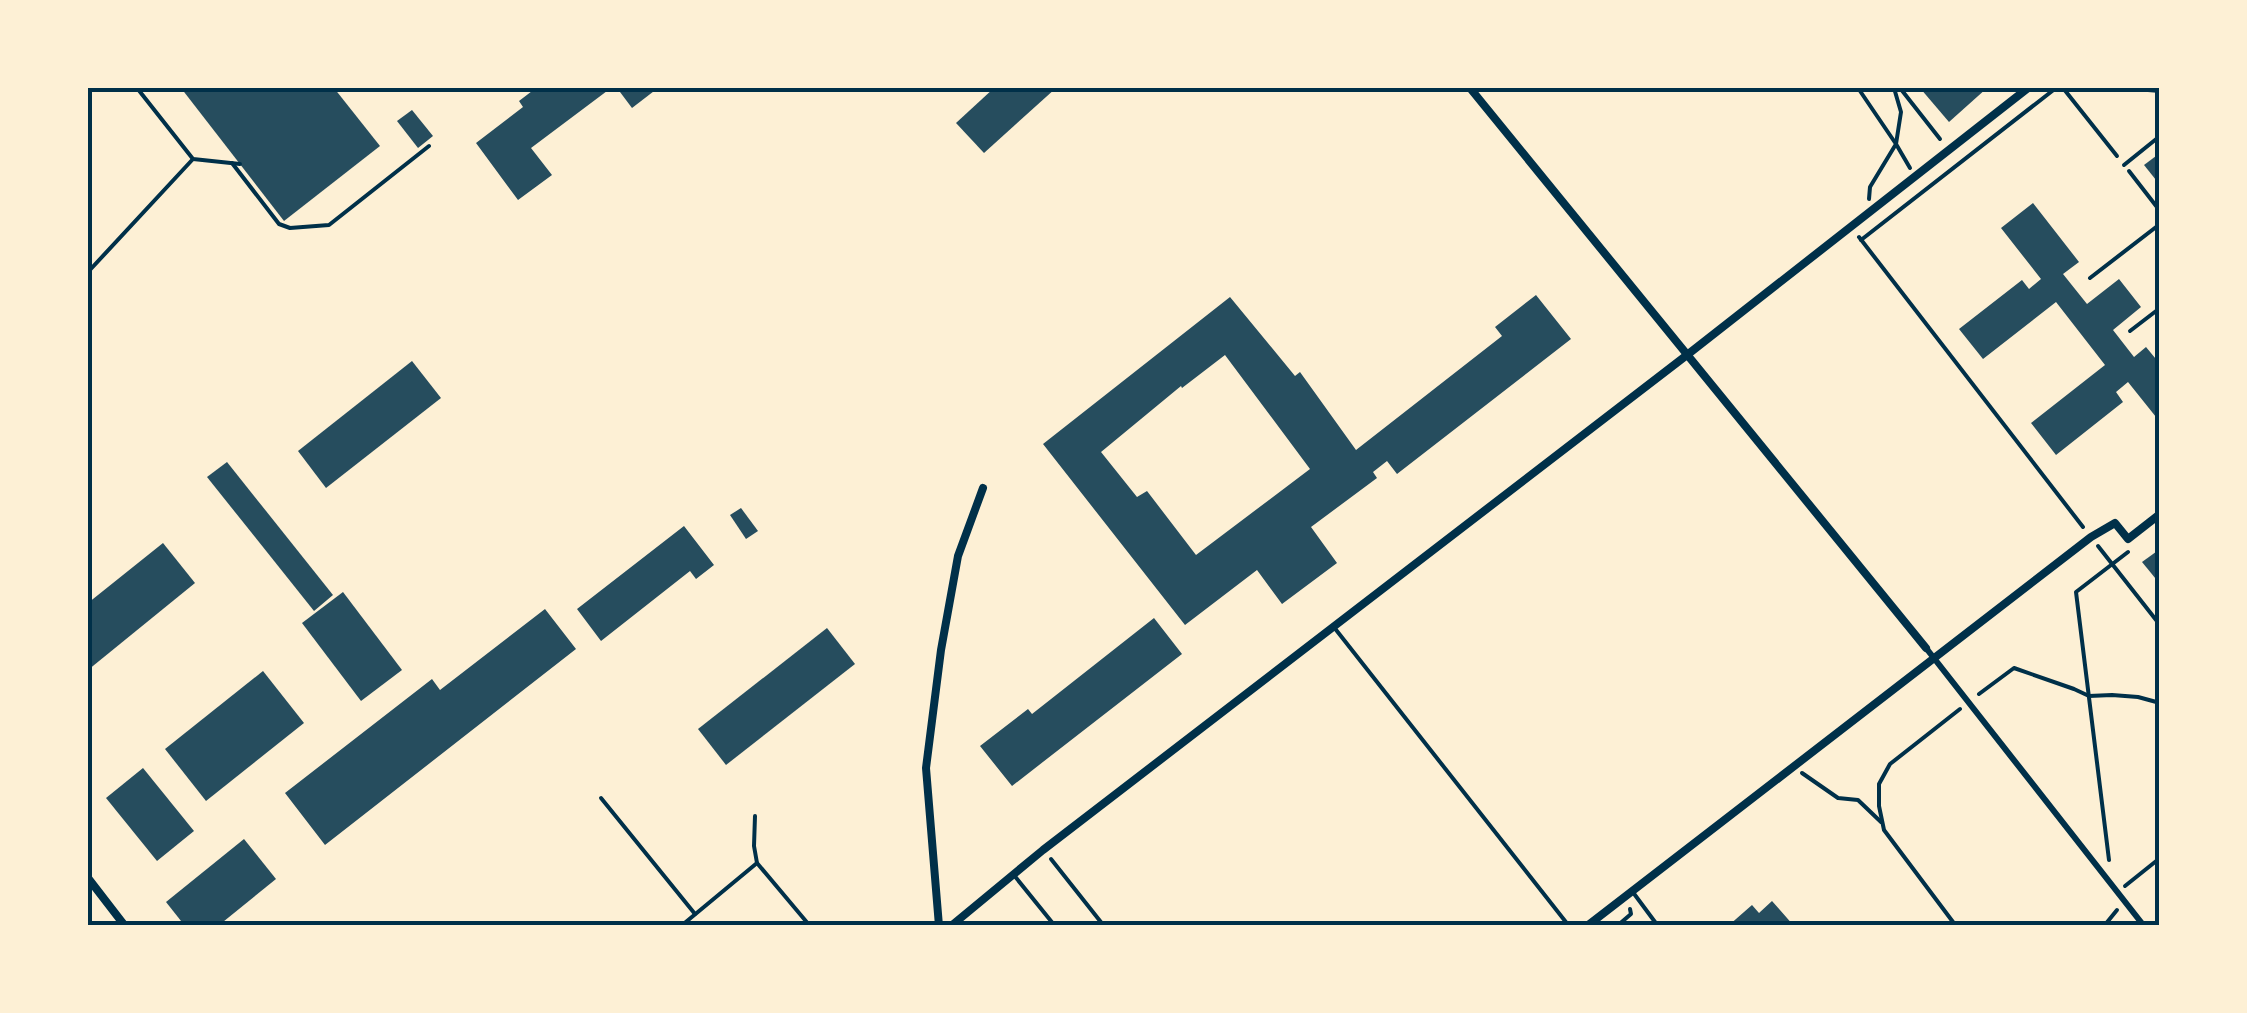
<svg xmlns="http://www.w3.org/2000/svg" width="2247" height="1013" font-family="'DejaVu Sans',sans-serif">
<rect width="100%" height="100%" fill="#fdf0d5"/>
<!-- building -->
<g fill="#264d5e" fill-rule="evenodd">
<polygon points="181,88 334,88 380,146 284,221"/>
<polygon points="536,88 611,88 531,148 552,175 518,200 476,143 523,107 519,101"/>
<polygon points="617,88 658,88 632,108"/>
<polygon points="994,88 1056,88 984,153 956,123"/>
<polygon points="1920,88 1987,88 1949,122"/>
<polygon points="412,110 433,136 418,148 397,121"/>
<polygon points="2160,153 2160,185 2144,165"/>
<polygon points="2033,203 2079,262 2063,274 2087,304 2119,279 2141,307 2113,330 2134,357 2146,347 2160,364 2160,422 2128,382 2116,392 2123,402 2056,455 2031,423 2105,365 2056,302 1983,359 1959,329 2022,280 2029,289 2041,279 2001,228"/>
<path d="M1536,295L1571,339L1397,474L1387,461L1373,472L1377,478L1311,527L1337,563L1282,604L1257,570L1185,625L1043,444L1230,297L1295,376L1300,372L1356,450L1502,336L1495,327ZM1225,355L1310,469L1196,555L1147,491L1137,497L1101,452L1181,386L1182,388Z"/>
<polygon points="412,361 441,398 326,488 298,451"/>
<polygon points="227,462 333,595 314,611 207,477"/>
<polygon points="741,508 758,531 746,539 730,515"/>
<polygon points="684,526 714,565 696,579 690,571 601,641 577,609"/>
<polygon points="163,543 195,583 88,670 88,603"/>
<polygon points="2160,549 2160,584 2142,562"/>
<polygon points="343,592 402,670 361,701 302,623"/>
<polygon points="545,609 576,649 325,845 285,793 432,679 440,690"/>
<polygon points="1154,618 1182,654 1012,786 980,746 1028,709 1032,714"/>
<polygon points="827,628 855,664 726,765 698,729"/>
<polygon points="263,671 304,723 206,801 165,749"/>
<polygon points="143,768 194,831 157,861 106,798"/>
<polygon points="244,839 276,879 218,926 185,926 166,902"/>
<polygon points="1772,901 1794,926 1728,926 1752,905 1759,913"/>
</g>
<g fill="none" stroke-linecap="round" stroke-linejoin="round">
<!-- path -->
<g stroke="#003049" stroke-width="4">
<polyline points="137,88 193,159 240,164"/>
<polyline points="1858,88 1896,144 1870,187 1869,199"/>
<polyline points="1894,88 1901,112 1896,144 1910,168"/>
<polyline points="1900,88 1940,139"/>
<polyline points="2063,88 2117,156"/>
<polyline points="2124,88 2160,91"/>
<polyline points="232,163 279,224 290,228 329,225 429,146"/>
<polyline points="2129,171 2160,211"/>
<polyline points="1859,237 2083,527"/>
<polyline points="1861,240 2056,88"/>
<polyline points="88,272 193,159"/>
<polyline points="2090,278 2160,224"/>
<polyline points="2130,331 2160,308"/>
<polyline points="2098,546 2160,625"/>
<polyline points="1979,694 2014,668 2074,689 2089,696 2112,695 2138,697 2160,703"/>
<polyline points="1802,773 1838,798 1858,800 1881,822"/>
<polyline points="1051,859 1104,926"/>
<polyline points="2109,860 2076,592 2128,552"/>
<polyline points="2125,886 2160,858"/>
<polyline points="1617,926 1631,914 1630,909"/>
<polyline points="1956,926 1884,830 1879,806 1879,784 1890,764 1960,709"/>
<polyline points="2104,926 2117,910"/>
</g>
<!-- service -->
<g stroke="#003049" stroke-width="4">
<polyline points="2124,165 2160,136"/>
<polyline points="1333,626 1569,926"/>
<polyline points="601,798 695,914"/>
<polyline points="755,816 754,846 757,863 810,926"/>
<polyline points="1013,874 1055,926"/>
<polyline points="1632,891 1658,926"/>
<polyline points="681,926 757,863"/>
</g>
<!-- pedestrian -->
<polyline stroke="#003049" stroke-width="6" points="1926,648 2144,926"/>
<!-- minor -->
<g stroke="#003049" stroke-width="8">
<polyline points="1470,88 1926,648"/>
<polyline points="88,878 125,926"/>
<polyline points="939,926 926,768 941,650 958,556 983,488"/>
<polyline points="951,926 1043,850 1687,355 2028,88"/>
<polyline points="1587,926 2091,537 2115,523 2128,539 2160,514"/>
</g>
</g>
<!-- border -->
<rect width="2247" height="1013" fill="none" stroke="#fdf0d5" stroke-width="180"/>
<rect x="90" y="90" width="2067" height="833" fill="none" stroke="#003049" stroke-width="4"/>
</svg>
